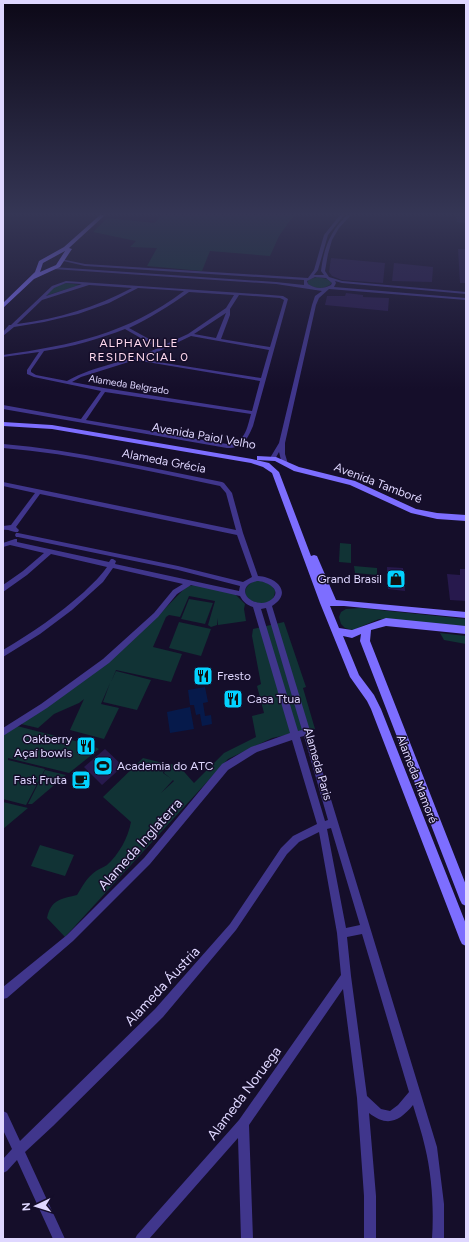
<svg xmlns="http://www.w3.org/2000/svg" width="469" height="1242" font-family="Figtree,sans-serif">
<rect width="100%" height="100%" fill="#150e2a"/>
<!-- green -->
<g fill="#113335">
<polygon points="161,215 294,215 279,236 270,256 210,251 202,271 147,266 157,248 130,247 136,241 93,232 107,218 155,223"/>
<path d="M317,277L327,279L332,283C325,290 315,289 308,284V280Z"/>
<polygon points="66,283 80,285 45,296 54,287"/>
<polygon points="340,543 351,544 351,563 339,562"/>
<polygon points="354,566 377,568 377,575 355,573"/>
<path d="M256,580L270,583L275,590C276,617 223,597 256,580Z"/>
<polygon points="195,585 235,594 245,604 244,609 246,621 218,625 217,618 217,625 211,627 208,625 215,601 189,596 180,617 169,615 166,617 153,647 182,654 171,682 116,670 111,682 116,671 151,680 137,710 103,702 110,683 101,704 119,708 104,739 70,730 84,699 79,703 54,714 38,728 21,724 149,625 184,589 188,586"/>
<polygon points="189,599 213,603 205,624 181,619"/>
<polygon points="360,608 466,619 466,626 379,619 353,630 345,628 341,624 339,617 341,612 346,609"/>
<polygon points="179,622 211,629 201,656 169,648"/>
<path d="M284,622L306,687L303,688L315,729L272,738L228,759L65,937L47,918C51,900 60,899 77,895C82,887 87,877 96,871C99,869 104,867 107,865C119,854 128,838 131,822L103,797L143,758L167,764L163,773L173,780L161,793L174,781L164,773L168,764L178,765L194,783L224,753L256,737L252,716L264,713L257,686L261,684L252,636L253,629Z"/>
<polygon points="440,633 466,636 466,644 444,640"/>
<polygon points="17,726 83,743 81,748 89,750 93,746 99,749 69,773 8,758 8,760 45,769 26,805 3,799 3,735"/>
<polygon points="45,770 66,775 32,804 28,804"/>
<polygon points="3,802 28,808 3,829"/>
<polygon points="40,845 74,855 65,876 31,866"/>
</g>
<!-- water -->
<g fill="#061a4b">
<polygon points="205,687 208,702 203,703 205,716 211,715 212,724 202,726 200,714 196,715 194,705 190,705 188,690"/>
<polygon points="190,707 194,729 170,733 167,712"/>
</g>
<!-- building -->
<g fill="#27194d">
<polygon points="456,215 466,215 466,223 457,222"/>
<polygon points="458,249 466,249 466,283 460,283"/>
<polygon points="331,258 385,263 383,283 342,280 332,276 329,272"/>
<polygon points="394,263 433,267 432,282 392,281"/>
<polygon points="346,293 363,295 363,297 389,298 388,311 325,305 327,296 345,296"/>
<polygon points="387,567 403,568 405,591 388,589"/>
<polygon points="460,569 466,569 466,601 450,600 447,574 460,575"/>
<polygon points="105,749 123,766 102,785 84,767"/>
</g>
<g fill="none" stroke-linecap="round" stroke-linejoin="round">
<!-- street -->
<g fill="#40368c" fill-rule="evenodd">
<path d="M340,215H344L328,235L318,270L314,275H324L321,271C324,247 330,232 347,215H351L339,228L332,240L328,254L325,271L329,277L342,281L466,292V294L342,283L335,281L336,283L334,287L466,298V300L329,289L319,298L316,305L285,443V454L288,464L285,466L282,464L279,452L275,459L273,460L270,458L279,443L312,305L315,296L322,291L276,284L53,269L51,268L53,267L276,282L304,285V280L85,266L59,260L61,259L85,264L308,278L314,270L324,235ZM315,277L326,278L332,283L331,285C323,289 316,289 308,284L307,281Z"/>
<path d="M66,281L271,295L283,296L288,299L253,426C247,440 243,448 227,448L3,409V405L81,419L101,391L34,377L27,374V370L39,352L3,357V355C72,345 127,334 184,291L138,288L109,303L78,314L44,322L14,327L3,336V332L9,325H11L52,286ZM66,283L82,284L46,296L54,288ZM89,285L132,288C96,307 58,319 17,324L42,300ZM189,292L234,295L226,308L188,334L162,346L129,328C150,318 169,306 189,292ZM239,295L280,298L284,300L270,347L221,339L230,315V309ZM226,313L216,338L194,334ZM125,329L158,348C129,362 95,365 67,381L36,375L31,372V370L44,351C72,347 99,339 125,329ZM191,336L269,350L261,378L139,359L149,356ZM135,360L260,381L252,411L104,388L72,382L81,377ZM105,392L251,414C247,428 245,444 227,444L86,420Z"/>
<path d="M3,444C77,450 149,468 222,482L224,483L232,493L243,533L258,576C277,577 293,593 272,606L437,1147L444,1204V1239H432C434,1209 432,1176 425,1147C422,1133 417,1119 413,1105C399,1122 387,1127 369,1113L376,1196V1239H364V1196L357,1098L343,989L249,1125L253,1239H241L238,1138L149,1239H135L137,1235L239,1120L341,975L337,933L319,832L299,842L287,854L236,930L163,1017L53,1126L25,1152L65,1239H53L17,1160L7,1171L3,1173V1159L12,1149L3,1130V1111L7,1113L20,1141L155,1009L230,924L281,848L293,836L317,824L292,740L257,752L228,770L150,864L73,941L7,998L3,999V987L67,935L144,858L222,764L251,747L290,733L253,607C247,605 243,602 240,596L191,585L177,594L158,617L109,663L47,708L3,736V728L41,704L103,659L154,613L173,590L183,584L113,568L103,582L72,610L40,634L3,657V650C32,633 59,614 84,592C92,584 101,576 107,567L51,554L27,575L3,592V585L23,571L44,553L10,545L3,547V543L15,539H17V542L109,562L111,559H113L116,561L115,564L239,591L240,586L178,570L18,537H16L15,535L16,533H18L178,566L243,582L252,577L237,535L40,494L16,527L19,530L18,532C14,533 9,529 3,530V526L11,525L35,493L3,486V482L236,530L226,493L220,486C148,471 76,454 3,448ZM257,581C265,581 283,589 272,599C260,610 237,596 248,585C250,583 254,582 257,581ZM266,608L302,730L298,731L261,609ZM304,736L328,820L325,821L300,737ZM331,828L360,925L346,928L327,829ZM362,934L409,1092L398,1105L390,1111L381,1109L367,1096L351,976L347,937Z"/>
</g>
<!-- secondary -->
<g fill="#7d6eff" fill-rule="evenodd">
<path d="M100,215H105L69,248L72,249L60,267L34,279L3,308V303L35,272L39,261L64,247ZM65,251L56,265L40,272L43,263Z"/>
<polygon points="3,422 52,425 252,459 269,463 279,472 311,556 314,555 317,556 336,600 466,612 466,618 344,606 330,606 339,628 352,630 386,618 466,626 466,634 386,626 371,630 370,641 466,885 466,906 462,904 460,900 360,641 361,634 352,638 343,636 359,675 374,695 381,709 466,924 466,946 462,944 460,940 371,709 367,701 350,677 320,603 272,473 263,467 251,463 52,429 3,426"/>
<polygon points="257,456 276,457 299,467 355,481 416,509 437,513 466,515 466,521 437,519 411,513 350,485 294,471 275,461 257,460"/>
</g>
</g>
<!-- sky -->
<linearGradient id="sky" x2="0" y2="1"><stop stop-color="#0c0817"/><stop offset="0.55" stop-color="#353655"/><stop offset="1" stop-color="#353655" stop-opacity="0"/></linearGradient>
<rect width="469" height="389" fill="url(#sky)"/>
<!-- icons -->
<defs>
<symbol id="shop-square" viewBox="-11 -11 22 22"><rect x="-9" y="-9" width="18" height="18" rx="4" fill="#03d2ff" stroke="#150e2a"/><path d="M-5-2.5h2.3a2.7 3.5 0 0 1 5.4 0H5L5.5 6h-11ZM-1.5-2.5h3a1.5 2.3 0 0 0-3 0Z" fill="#111"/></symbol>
<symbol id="restaurant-square" viewBox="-11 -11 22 22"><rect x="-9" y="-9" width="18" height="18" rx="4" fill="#03d2ff" stroke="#150e2a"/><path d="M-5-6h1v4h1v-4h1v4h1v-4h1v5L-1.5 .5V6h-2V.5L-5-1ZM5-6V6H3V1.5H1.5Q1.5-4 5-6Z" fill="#111"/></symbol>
<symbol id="stadium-square" viewBox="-11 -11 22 22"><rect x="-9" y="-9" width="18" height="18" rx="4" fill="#03d2ff" stroke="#150e2a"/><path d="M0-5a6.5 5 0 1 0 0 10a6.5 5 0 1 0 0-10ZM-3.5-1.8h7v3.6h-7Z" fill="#111"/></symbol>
<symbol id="cafe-square" viewBox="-11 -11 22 22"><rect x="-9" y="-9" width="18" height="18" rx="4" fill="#03d2ff" stroke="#150e2a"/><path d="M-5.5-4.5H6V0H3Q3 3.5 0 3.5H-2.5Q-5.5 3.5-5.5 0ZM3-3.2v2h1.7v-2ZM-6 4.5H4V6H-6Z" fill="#111"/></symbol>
</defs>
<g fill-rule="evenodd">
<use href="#shop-square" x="385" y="568" width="22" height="22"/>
<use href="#restaurant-square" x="192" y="665" width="22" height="22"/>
<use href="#restaurant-square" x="222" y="688" width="22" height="22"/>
<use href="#restaurant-square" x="75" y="735" width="22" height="22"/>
<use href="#stadium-square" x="92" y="755" width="22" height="22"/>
<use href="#cafe-square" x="70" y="769" width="22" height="22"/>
</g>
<g text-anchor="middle" stroke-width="3" stroke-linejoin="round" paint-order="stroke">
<!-- far-street labels -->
<g font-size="10" fill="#dfd7ff" stroke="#150e2a">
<text transform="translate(129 384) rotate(9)" y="4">Alameda Belgrado</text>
</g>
<!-- far-quarter labels -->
<g font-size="12" letter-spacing="1" fill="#ffd9ee" stroke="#150e2a">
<text x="139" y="347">ALPHAVILLE<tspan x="139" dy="14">RESIDENCIAL 0</tspan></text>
</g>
<!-- street labels -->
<g font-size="12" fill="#dfd7ff" stroke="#150e2a">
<text transform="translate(204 436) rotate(10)" y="4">Avenida Paiol Velho</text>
<text transform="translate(164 461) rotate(11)" y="4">Alameda Grécia</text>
<text transform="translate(378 483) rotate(21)" y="4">Avenida Tamboré</text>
<text transform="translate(318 764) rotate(74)" y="4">Alameda Paris</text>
<text transform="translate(417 779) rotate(69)" y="4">Alameda Mamoré</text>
</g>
<!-- poi labels -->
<g font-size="12" fill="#dfd7ff" stroke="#150e2a" text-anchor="end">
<text x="382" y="583">Grand Brasil</text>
<text x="217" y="680" text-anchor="start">Fresto</text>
<text x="247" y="703" text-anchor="start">Casa Ttua</text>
<text x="72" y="743">Oakberry<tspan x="72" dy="14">Açaí bowls</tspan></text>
<text x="117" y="770" text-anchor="start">Academia do ATC</text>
<text x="67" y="784">Fast Fruta</text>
</g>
<!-- near-street labels -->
<g font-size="14" fill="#dfd7ff" stroke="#150e2a">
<text transform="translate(140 844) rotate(-48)" y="5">Alameda Inglaterra</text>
<text transform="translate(162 986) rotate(-47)" y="5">Alameda Áustria</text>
<text transform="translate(244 1093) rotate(-53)" y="5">Alameda Noruega</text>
</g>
</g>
<!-- border -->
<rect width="469" height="1242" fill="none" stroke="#dfd7ff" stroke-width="8"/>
<!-- north arrow -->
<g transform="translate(36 1206) rotate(266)" stroke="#150e2a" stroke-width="3" paint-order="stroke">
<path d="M0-3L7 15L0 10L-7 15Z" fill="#dfd7ff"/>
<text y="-6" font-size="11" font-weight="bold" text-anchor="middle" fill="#dfd7ff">N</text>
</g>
</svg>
